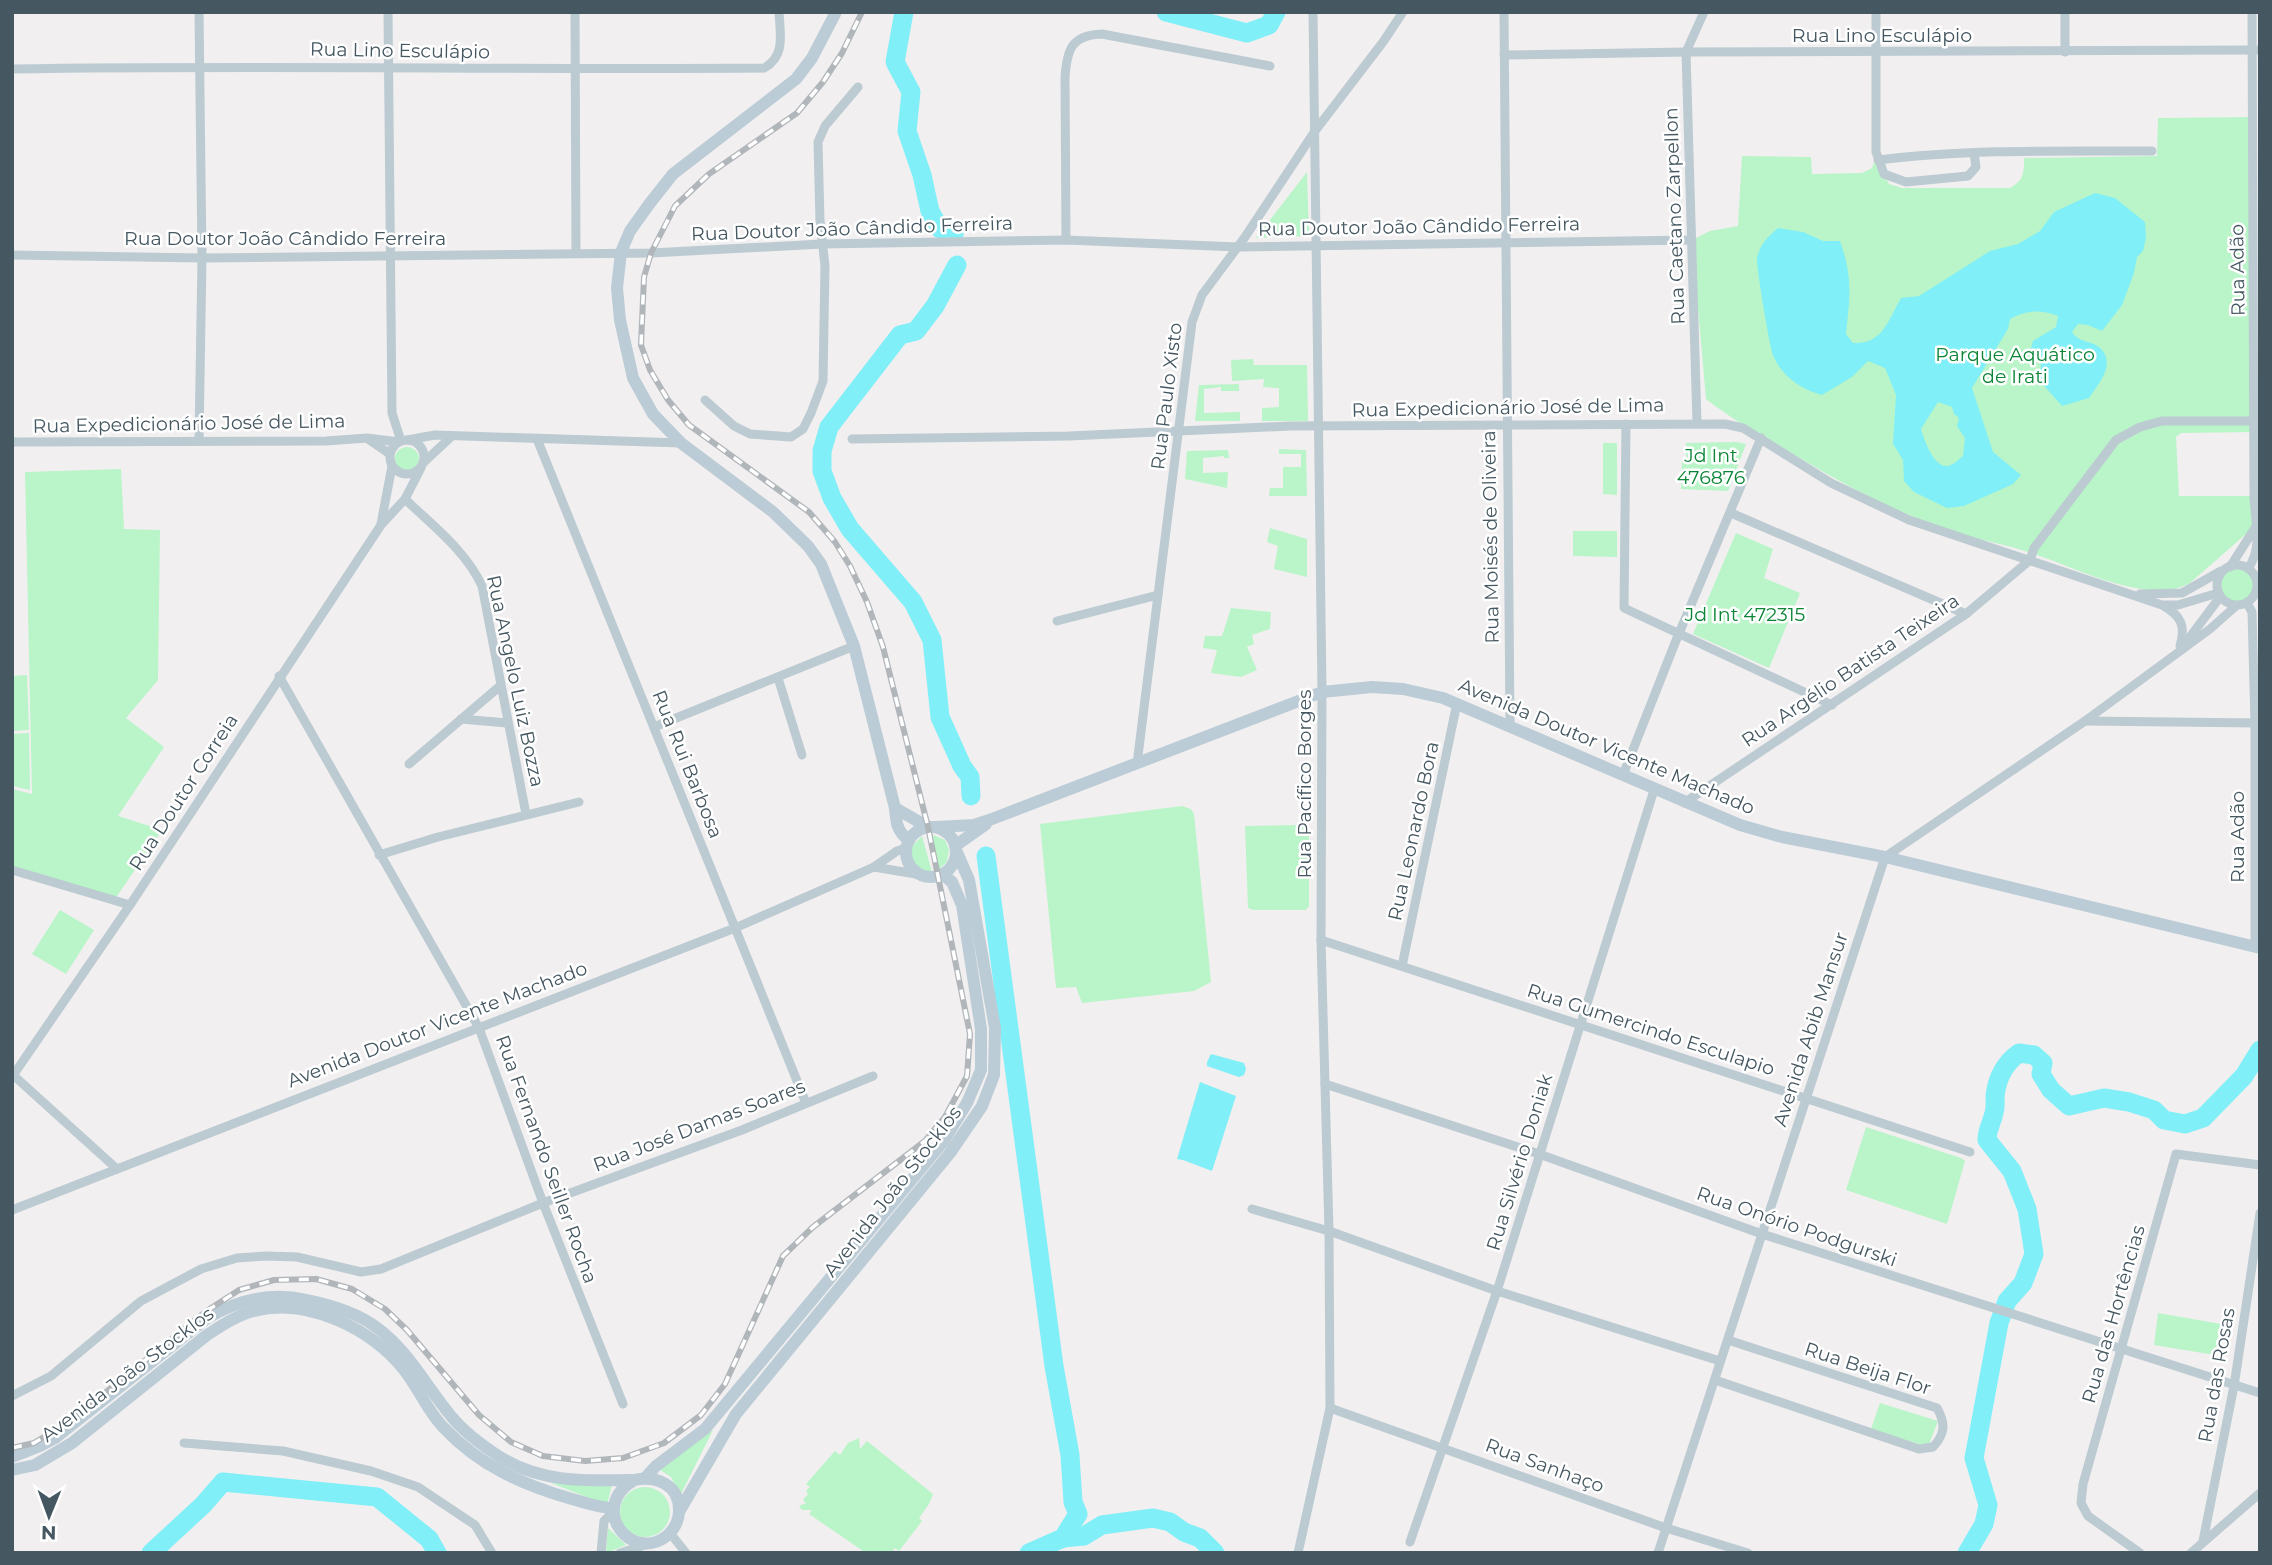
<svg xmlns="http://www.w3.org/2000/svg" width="2272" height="1565" font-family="Montserrat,sans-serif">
<rect width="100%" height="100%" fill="#f2eff0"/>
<!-- green -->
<g fill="#b9f5c8">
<path d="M2253,117L2254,432L2181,433L2176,437L2179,496H2254V527L2190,583C2150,606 2078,569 2037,555C2010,545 1982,541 1954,532C1899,515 1846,485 1796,456C1765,438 1734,421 1706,399L1692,240L1710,231L1738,226L1742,156L1811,157L1812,174L1862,173L1872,168L1877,155L1880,168L1889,184L1902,188H2010C2024,180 2024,173 2024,158L2157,156L2158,118Z"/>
<polygon points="1307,172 1309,236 1256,238"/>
<polygon points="1253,359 1254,365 1307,365 1308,421 1262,421 1262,408 1279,407 1279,388 1263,387 1264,379 1232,381 1231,360"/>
<polygon points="1239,384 1239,391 1221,391 1221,387 1204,389 1204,413 1240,412 1240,421 1195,421 1199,385"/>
<polygon points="1736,442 1746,444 1728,491 1681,489 1682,459 1686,459 1686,443"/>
<polygon points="1603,443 1617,443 1617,495 1603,494"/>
<circle cx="407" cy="459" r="12"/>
<polygon points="1279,449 1306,450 1307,496 1269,496 1270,488 1283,488 1283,467 1301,467 1301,454 1279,454"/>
<polygon points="1228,450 1229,458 1224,458 1224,456 1203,458 1203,473 1228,472 1227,488 1185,479 1187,451"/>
<polygon points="121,469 124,529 160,530 158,680 126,718 164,747 118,816 162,830 115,899 12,867 12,789 32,794 25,472"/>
<polygon points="1270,528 1307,539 1307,577 1274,569 1278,546 1267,542"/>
<polygon points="1573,531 1617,531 1617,557 1573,556"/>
<polygon points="1736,533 1773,549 1764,578 1800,593 1769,668 1693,634"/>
<circle cx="2237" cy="584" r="17"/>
<polygon points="1231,608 1271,612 1270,629 1252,635 1254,644 1247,647 1257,670 1241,677 1211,673 1217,650 1203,648 1205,636 1222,636"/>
<polygon points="27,675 29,730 12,731 12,676"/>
<polygon points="29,733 30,790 12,786 12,734"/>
<polygon points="1182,806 1191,809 1194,814 1211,982 1194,991 1082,1003 1076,987 1056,988 1040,824"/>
<polygon points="1305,825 1309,829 1309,906 1306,910 1253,910 1248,908 1245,826"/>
<polygon points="931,834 945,840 949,850 947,862 939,869"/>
<path d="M922,836L932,872C917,871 908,860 913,845Z"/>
<polygon points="60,910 94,930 66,974 32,954"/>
<polygon points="1866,1127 1961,1158 1965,1161 1947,1224 1846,1190"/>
<polygon points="2158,1313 2221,1324 2215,1355 2154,1345"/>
<polygon points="1880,1403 1938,1421 1928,1447 1871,1429"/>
<polygon points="713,1430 680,1496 671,1477 657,1468"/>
<polygon points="859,1438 860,1449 867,1441 933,1494 929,1504 919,1518 922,1521 899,1551 895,1548 891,1553 866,1553 809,1514 812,1510 802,1510 799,1506 806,1503 803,1500 808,1494 806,1491 810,1487 806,1484 835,1451 840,1455 848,1443"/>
<polygon points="551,1483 612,1485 607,1505"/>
<circle cx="645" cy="1512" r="25"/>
<polygon points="608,1528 626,1545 606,1553"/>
</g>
<!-- water -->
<g fill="#81eff7" fill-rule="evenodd">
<path d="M2095,193L2115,198L2145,222L2146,238L2143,251L2137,257L2134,273L2122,305L2102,331L2088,325L2078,324L2072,332C2079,343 2091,340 2100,348C2117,364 2098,384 2089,398L2062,406L2039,380L2041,365L2031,348L2033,341L2056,327L2058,316C2041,309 2026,310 2010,319L2008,329L1972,388L1993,452L2021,475L2013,484L1964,506L1947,508L1914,492L1904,481L1903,460L1893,444L1896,395L1885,368L1868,361L1852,377L1822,395C1801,389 1782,377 1773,355C1770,348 1756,265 1757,259C1759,245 1768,237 1778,228L1803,232L1823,241H1840C1853,278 1850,296 1846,334L1853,343C1882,345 1888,321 1901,298L1919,296L1990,251L2018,244L2040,231L2054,212ZM1938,402L1952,407L1954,414L1959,418L1957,426L1965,438L1963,456C1958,460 1953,465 1948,466C1934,468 1924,440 1921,429Z"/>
<polygon points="1211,1054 1244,1063 1246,1069 1244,1075 1239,1077 1207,1066 1207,1062"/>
<polygon points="1200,1082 1236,1096 1212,1171 1183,1160 1177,1159"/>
</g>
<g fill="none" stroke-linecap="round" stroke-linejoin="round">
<!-- river -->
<g stroke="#81eff7" stroke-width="19">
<polyline points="904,12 895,62 911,92 907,131 922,175 930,211 940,229 954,234"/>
<polyline points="1166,12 1247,33 1269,25 1276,12"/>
<polyline points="957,265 935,306 916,331 900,335 829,427 822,451 822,471 832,498 850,529 913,602 932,640 940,717 962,766 970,777 971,796"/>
<polyline points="986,856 1054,1366 1070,1455 1073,1502 1078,1514 1063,1538 1029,1553"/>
<polyline points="1063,1538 1084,1536 1102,1525 1153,1518 1170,1522 1184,1532 1200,1538 1215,1553"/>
<polyline points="151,1553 203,1505 223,1482 377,1497 429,1539 437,1553"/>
<path d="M1967,1553L1984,1524L1988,1505L1974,1458L1999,1323L2007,1301L2023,1283L2034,1254L2027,1209L2012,1171L1987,1140C1987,1129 1992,1123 1994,1113C1996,1107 1995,1102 1995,1096C1997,1078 2005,1063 2019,1053L2034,1055L2043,1063L2041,1074L2051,1090L2069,1106L2104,1098L2129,1102L2154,1110L2164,1120L2185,1124L2203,1118L2244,1076L2260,1050"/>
</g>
<!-- street -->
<g stroke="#bccad1" stroke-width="9">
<polyline points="199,12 202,258 199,439"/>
<polyline points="388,12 392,413 401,441"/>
<polyline points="575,12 576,253"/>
<polyline points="1504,12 1510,725"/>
<polyline points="1876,12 1876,152 1884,174 1906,182 1968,176 1976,167 1974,153"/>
<polyline points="2065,12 2065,52"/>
<polyline points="1504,55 1686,52 2260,50"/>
<path d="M12,69C263,65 513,70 764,68C786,56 780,34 779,12"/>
<path d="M1878,160C1969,149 2061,151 2152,151"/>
<path d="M1066,240L1065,77C1067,50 1071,35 1102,34L1270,66"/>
<polyline points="12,255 202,258 651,253 822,244 1066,240 1238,247 1692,240"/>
<polyline points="705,400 734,426 750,434 791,437 803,429 811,413 823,381 825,266 820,221 818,142 825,126 858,87"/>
<polyline points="1697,423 1686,52 1704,12"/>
<polyline points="1626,424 1624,608 1832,705"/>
<polyline points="368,439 390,454"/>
<polyline points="537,439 806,1103"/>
<polyline points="852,439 1069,436 1290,426 1725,424 1743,428 1831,483 1909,520 2162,605 2178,605 2218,593"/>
<circle cx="407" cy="457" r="17"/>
<polyline points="407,440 435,435 681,443"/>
<polyline points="12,442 326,441 367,438 399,442"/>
<polyline points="423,463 452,436"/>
<path d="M405,499C433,526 466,551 482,586L526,814"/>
<polyline points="1731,513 1966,614"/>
<polyline points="381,524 392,466"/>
<circle cx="2237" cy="585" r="20"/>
<polyline points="2230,567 2255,528"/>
<path d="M2248,568C2263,550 2255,519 2254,497L2252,12"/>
<polyline points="2140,594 2182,593 2221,571"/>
<polyline points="2247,603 2252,612 2255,724 2255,946"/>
<path d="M2164,606C2181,616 2186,626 2180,646"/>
<polyline points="1057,621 1158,595"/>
<polyline points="2187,641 2220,597"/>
<polyline points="279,676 479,1028 543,1203 623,1404"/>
<polyline points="778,678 802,755"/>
<polyline points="461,719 507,723"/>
<polyline points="2085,721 2258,723"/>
<polyline points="654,727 854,646"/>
<polyline points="409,764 500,686"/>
<polyline points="1137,764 1192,322 1202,295 1245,237 1315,131 1383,42 1403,12"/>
<polyline points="1623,775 1675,643 1761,438"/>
<polyline points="1684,803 1966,614 2030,560 2034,548 2116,440 2140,427 2162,421 2255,421"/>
<polyline points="379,855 438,837 579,802"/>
<polyline points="874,867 922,875"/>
<polyline points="12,870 130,905"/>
<polyline points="1321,940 1970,1152"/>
<polyline points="1402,966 1457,703"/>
<polyline points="12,1074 117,1169"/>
<polyline points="12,1077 130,905 381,525 405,499 421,468"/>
<polyline points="1325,1084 1539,1154 1762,1234 2260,1393"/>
<polyline points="1252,1209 1329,1231 1497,1291 1720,1361"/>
<polyline points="12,1210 735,928 874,867 897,851 906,848"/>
<path d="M1715,1380L1919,1449L1933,1447C1945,1434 1946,1424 1937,1408L1728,1340"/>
<polyline points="12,1396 51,1376 141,1301 201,1269 237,1258 266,1256 297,1257 361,1272 381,1269 543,1203 742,1130 873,1076"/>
<polyline points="1330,1408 1666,1528 1748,1553"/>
<polyline points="184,1443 283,1451 371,1471 418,1487 475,1525 492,1553"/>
<polyline points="670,1533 686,1553"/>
<polyline points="2203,1541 2234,1386 2260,1213"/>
<polyline points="1410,1542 1497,1291 1654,790"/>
<polyline points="601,1553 604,1521 614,1511"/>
<polyline points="620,1553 645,1545"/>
<polyline points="1298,1553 1330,1408 1329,1231 1321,940 1322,692 1313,12"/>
<polyline points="1658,1553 1885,857 2085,721 2210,629 2236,606"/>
<polyline points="2140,1553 2088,1516 2081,1503 2083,1484 2176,1154 2260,1165"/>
<polyline points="2191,1553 2260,1493"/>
</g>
<!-- secondary -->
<g stroke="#bbccd6" stroke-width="12">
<path d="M836,12L812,58L796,79L673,174L650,203L630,231L621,252L617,288L620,320L633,378L653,414L681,443L773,512L808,546L821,564L854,646L895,808C896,822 897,832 909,840"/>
<polyline points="895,808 928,827"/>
<polyline points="936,827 974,825 992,819 1322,692 1372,687 1403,689 1443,698 1740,825 1782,837 1885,857 2260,948"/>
<circle cx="931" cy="852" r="25"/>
<polyline points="955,846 986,824"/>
<path d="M12,1457L40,1446L55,1438L206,1319C237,1300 272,1292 307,1300C331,1305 356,1312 376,1327C408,1350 426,1386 451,1416C464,1432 483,1446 500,1457C541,1483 587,1481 634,1480C656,1475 680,1485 679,1511C679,1520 674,1529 668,1535C632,1565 587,1508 634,1480"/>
<path d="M12,1470L35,1465L72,1443L207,1335C221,1326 237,1315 254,1311C308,1297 372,1329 405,1371C419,1389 428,1412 444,1428C480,1466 523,1485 572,1499C587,1503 599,1508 614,1508"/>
<polyline points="645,1478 656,1466 705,1429 943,1142 967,1103 981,1070 981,1029 962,905 952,882 942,874"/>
<polyline points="679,1512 736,1414 950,1153 982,1106 994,1075 995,1028 969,880 956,850"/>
</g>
<defs>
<polyline id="rail" points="12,1448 34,1443 70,1421 205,1312 239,1290 274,1280 316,1279 352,1289 385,1309 407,1330 479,1415 511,1442 543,1456 585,1461 623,1458 664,1443 701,1415 725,1384 783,1256 813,1227 925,1141 945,1117 967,1076 970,1034 928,827 883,647 867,602 850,566 835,542 809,512 689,425 668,400 650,370 641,345 644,277 651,253 675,206 709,174 797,113 823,82 842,53 862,12"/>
</defs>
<!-- rail casing -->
<use href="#rail" stroke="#b1b6bb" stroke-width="6"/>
<!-- rail -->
<use href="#rail" stroke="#fff" stroke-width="3.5" stroke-dasharray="10" stroke-linecap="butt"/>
</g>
<g text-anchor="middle" stroke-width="5" stroke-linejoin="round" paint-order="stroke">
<!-- street labels -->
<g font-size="19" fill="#455760" stroke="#fff">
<text x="1882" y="42">Rua Lino Esculápio</text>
<text transform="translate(400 50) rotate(1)" y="7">Rua Lino Esculápio</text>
<text transform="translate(1674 216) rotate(-92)" y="7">Rua Caetano Zarpellon</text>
<text transform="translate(1419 226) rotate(-1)" y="7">Rua Doutor João Cândido Ferreira</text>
<text transform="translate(852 228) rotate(-2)" y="7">Rua Doutor João Cândido Ferreira</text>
<text x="285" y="245">Rua Doutor João Cândido Ferreira</text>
<text transform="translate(2237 270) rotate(-91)" y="7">Rua Adão</text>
<text transform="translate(1166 396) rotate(-83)" y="7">Rua Paulo Xisto</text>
<text transform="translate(1508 407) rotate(-1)" y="7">Rua Expedicionário José de Lima</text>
<text transform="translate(189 423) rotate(-1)" y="7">Rua Expedicionário José de Lima</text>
<text transform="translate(1490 537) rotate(-91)" y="7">Rua Moisés de Oliveira</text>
<text transform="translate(1850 670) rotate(-34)" y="7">Rua Argélio Batista Teixeira</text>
<text transform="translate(516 681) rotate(78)" y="7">Rua Angelo Luiz Bozza</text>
<text transform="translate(1607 746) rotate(23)" y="7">Avenida Doutor Vicente Machado</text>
<text transform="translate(688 764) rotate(68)" y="7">Rua Rui Barbosa</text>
<text transform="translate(1304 784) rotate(-90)" y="7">Rua Pacífico Borges</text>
<text transform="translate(183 792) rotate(-57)" y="7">Rua Doutor Correia</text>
<text transform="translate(1413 831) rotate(-78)" y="7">Rua Leonardo Bora</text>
<text transform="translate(2237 837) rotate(-90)" y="7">Rua Adão</text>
<text transform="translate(437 1024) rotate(-21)" y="7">Avenida Doutor Vicente Machado</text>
<text transform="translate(1651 1029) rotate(18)" y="7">Rua Gumercindo Esculapio</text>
<text transform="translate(1810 1029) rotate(-72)" y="7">Avenida Abib Mansur</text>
<text transform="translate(699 1125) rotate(-21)" y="7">Rua José Damas Soares</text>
<text transform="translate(547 1159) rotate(70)" y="7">Rua Fernando Seiller Rocha</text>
<text transform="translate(1519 1162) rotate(-73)" y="7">Rua Silvério Doniak</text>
<text transform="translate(892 1191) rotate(-52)" y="7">Avenida João Stocklos</text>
<text transform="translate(1797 1226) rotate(19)" y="7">Rua Onório Podgurski</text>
<text transform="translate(2113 1314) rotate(-74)" y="7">Rua das Hortências</text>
<text transform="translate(1868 1368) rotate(18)" y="7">Rua Beija Flor</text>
<text transform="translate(127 1374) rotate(-37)" y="7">Avenida João Stocklos</text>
<text transform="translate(2216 1375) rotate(-80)" y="7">Rua das Rosas</text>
<text transform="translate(1545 1465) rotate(20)" y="7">Rua Sanhaço</text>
</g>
<!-- park labels -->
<g font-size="19" fill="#0c8537" stroke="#fff">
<text x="2015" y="361">Parque Aquático<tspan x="2015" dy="22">de Irati</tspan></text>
<text x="1711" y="462">Jd Int<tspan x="1711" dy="22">476876</tspan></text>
<text x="1745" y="621">Jd Int 472315</text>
</g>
</g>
<!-- border -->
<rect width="2272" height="1565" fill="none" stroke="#455760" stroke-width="28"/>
<!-- north arrow -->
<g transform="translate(49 1516) rotate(181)" stroke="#ffffff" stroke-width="5" paint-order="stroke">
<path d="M0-5L12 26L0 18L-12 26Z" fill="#455760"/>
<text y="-10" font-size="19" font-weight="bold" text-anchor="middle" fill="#455760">N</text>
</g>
</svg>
